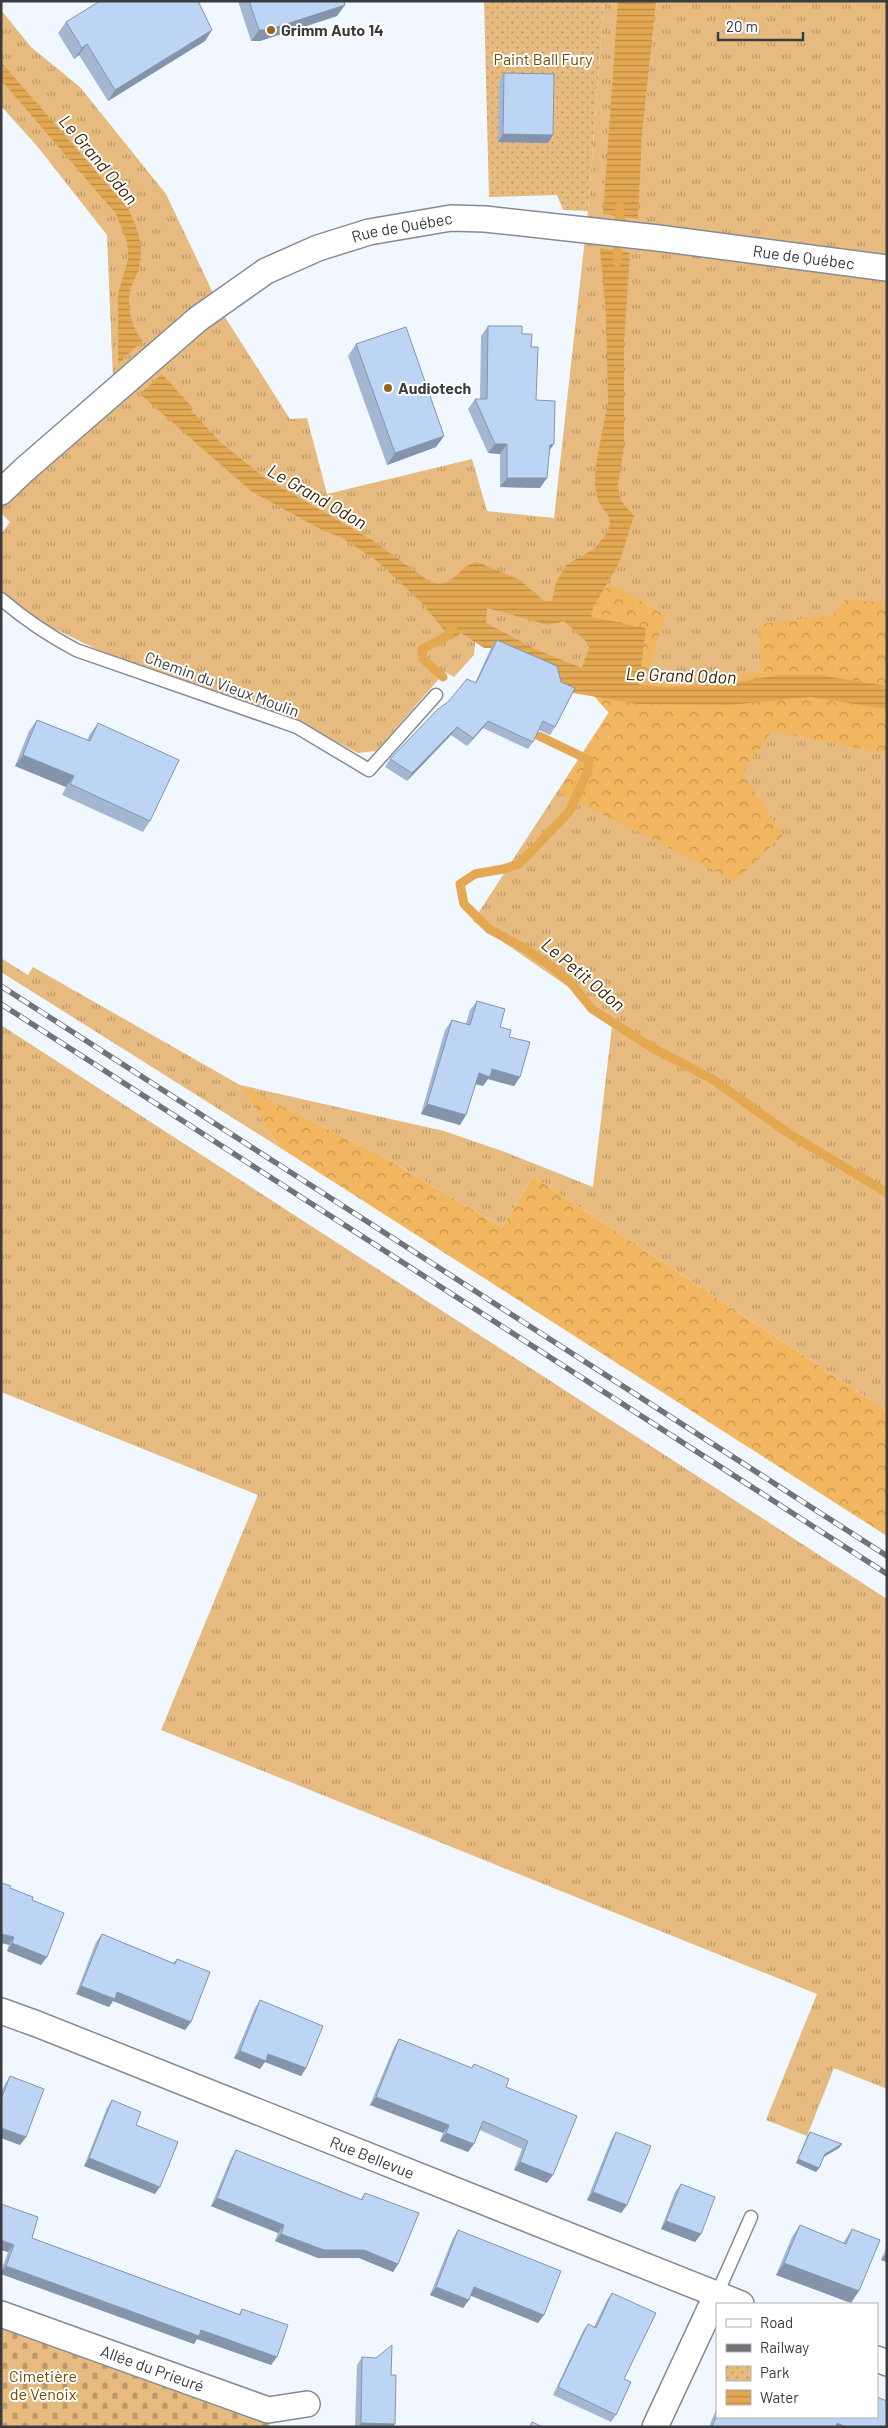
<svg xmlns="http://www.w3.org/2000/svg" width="888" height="2428" font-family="Barlow,sans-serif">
<defs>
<pattern id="grass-tufts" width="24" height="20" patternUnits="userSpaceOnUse" patternTransform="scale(1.25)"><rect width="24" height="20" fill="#e7bb7f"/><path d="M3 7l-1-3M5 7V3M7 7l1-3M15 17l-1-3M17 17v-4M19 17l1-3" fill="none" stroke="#bc9969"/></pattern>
<pattern id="forest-crowns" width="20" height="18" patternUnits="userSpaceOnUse" patternTransform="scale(1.25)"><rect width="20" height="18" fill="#f1b65f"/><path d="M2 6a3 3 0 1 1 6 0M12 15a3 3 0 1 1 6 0" fill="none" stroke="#c49550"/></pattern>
<pattern id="cemetery-stones" width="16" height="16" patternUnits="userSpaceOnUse" patternTransform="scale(1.25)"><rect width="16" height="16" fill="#e7bb7f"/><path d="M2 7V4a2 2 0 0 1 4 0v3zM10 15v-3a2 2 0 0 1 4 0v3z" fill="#bc9969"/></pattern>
<pattern id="park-dots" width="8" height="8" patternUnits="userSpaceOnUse" patternTransform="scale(1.25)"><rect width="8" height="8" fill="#e7bb7f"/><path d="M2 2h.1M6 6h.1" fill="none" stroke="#bc9969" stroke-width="1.8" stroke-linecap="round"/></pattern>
<pattern id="water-rules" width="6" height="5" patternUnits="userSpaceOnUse" patternTransform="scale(1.25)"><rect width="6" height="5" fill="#e3a851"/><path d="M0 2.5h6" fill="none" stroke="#b98a45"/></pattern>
</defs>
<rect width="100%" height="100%" fill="#f1f7ff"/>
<!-- grass -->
<g fill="url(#grass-tufts)">
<polygon points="604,1 887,1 887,1411 533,1176 502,1227 387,1159 241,1086 279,1147 1,972 1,958 28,975 33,967 240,1085 444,1131 505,1152 593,1187 613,1018 473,921 609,712 578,678 476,632 474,655 454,677 445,672 376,751 358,753 299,722 100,651 31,617 1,591 1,534 10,522 1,513 1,507 114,403 107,235 37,146 1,106 1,10 31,47 80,87 166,194 223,314 290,419 307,418 327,494 472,459 487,511 554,518 588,211"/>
<polygon points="1,1025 887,1599 887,2089 834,2068 807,2136 766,2120 817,1994 161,1730 258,1495 1,1392"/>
</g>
<!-- forest -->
<g fill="url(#forest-crowns)">
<path d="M609,583L666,616L644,681L761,673L759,624L833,615L845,600L887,602V754L772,731L742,773L783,835L735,881L558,792L609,713L578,678L590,645L577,633C590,617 598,600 609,583Z"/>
<polygon points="240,1085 387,1159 502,1227 533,1176 887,1411 887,1536 279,1147"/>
</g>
<!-- cemetery -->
<polygon fill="url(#cemetery-stones)" points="1,2326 270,2424 269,2427 1,2427"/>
<!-- park -->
<polygon fill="url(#park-dots)" points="484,1 604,1 588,211 563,210 557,195 489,197"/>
<!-- water -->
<g fill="url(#water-rules)" fill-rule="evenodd">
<polygon points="618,1 656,1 642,133 638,219 603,214"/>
<path d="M1,62L127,207C136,224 144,243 140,263C139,271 135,278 132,285C125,306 131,324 142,341L118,364V294L128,260V250L126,238L116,214L1,80Z"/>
<path d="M600,248L630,253L624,344V446L618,486L621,501L634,516L619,563L594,606L591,617L646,628L639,685L668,687L727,684L779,675H819L887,686V709L810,697L730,705L638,704L555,690L491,648H484L461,633L452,640L421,602L376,560L341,537L324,531L251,491L140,394L162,374L193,408L191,410L220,442L265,478L372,540L430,582C455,590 457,565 477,562L520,580L544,601H552L556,583L566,565L594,549L608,532L610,523L609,517L598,501L595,485L596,464L608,402L606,317ZM487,608L548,625L564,621L590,645L582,668L537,650L486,623Z"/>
</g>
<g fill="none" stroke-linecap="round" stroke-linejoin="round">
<!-- stream -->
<g stroke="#e3a851" stroke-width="9">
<polyline points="617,263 620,206"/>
<polyline points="443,677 423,659 422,649 447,636 453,627"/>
<polyline points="539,736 589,760 588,771 569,812 519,864 503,869 475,874 460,884 464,904 489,929 526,949 552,967 570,982 592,1009 651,1047 712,1079 788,1133 887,1193"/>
</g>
<defs>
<g id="service">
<path d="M1,599C24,619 48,635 76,650L297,727L369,770L436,695"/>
<polyline points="717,2294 751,2217"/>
</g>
<g id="minor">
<path id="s1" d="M1,492L24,470L198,319L266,271L318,248L369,232L451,218L485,219L658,238L887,268"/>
<path id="s2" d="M1,2011L37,2024L741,2304"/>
<path id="s3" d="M1,2314L268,2410L307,2404"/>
<polyline points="877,2359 887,2363"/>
<polyline points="655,2427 717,2294"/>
</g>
</defs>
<!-- service casing -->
<use href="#service" stroke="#868b92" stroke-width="15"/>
<!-- minor casing -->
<use href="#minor" stroke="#868b92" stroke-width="28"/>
<!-- service -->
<use href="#service" stroke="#fff" stroke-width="12"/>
<!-- minor -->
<use href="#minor" stroke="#fff" stroke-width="25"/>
<defs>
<g id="rail">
<polyline points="1,986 887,1556"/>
<polyline points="1,1004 887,1574"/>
</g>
</defs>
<!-- rail casing -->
<use href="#rail" stroke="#707378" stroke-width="5.5"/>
<!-- rail -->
<use href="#rail" stroke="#fff" stroke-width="4" stroke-dasharray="11" stroke-linecap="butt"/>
</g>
<!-- wall -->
<g fill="#a3b7d2">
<polygon points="238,1 344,1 337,16 260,41 251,41"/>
<polygon points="66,22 212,30 205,41 108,101 79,55 74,59 58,33"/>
<polygon points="504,73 553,135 548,143 498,142 499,81"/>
<polygon points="488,326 522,334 531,347 536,400 549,451 540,488 500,487 500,454 488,453 468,409 475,399 480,399 481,336"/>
<polygon points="356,344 444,436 436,447 387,465 348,356"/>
<polygon points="497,640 555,727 550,735 539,730 533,742 528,749 483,728 467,746 451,735 407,781 385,767 390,759 475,683 491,648"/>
<polygon points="37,720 87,740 90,734 98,723 150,821 143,832 62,795 66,787 15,766 29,731"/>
<polygon points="477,1001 509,1037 520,1077 514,1086 488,1079 483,1086 476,1084 460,1125 421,1114 445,1030 452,1020 466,1024 470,1010"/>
<polygon points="10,1888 32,1900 41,1965 7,1951 9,1945"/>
<polygon points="102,1934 173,1963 177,1959 191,2022 185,2030 113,2001 109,2007 76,1994 96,1942"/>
<polygon points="260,2000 306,2068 301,2076 265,2062 260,2069 234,2058 255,2008"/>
<polygon points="399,2039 471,2068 474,2064 506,2087 547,2183 514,2170 522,2149 480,2130 468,2152 440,2141 443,2133 370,2105 394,2047"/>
<polygon points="10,2076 26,2137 20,2145 1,2138 1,2093 5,2084"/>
<polygon points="112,2100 136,2125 155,2194 84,2166 107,2108"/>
<polygon points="616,2132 627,2205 621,2213 587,2200 611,2140"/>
<polygon points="810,2132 842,2144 839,2148 823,2157 819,2168 816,2172 796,2163 807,2136"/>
<polygon points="236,2150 361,2199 365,2193 398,2264 393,2272 359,2258 318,2258 275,2241 278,2233 211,2206 231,2158"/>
<polygon points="681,2184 701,2234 695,2242 661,2229 675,2192"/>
<polygon points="800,2225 843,2243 852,2229 851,2303 776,2275 792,2237"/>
<polygon points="458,2230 544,2315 538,2323 471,2295 469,2300 463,2308 430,2295 453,2238"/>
<polygon points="32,2238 239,2314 242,2309 271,2365 197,2339 194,2344 1,2274 1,2271 8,2252 1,2250"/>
<polygon points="887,2246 887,2262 881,2260"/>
<polygon points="612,2293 624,2379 616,2415 611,2422 553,2395 583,2331 588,2324 594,2327 607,2300"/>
<polygon points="362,2357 376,2358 391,2375 395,2424 393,2427 355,2427 357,2365"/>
<polygon points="717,2407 717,2417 887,2427 709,2427"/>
</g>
<!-- shaded-wall -->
<g fill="#8495ab">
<polygon points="345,5 337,16 260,41 251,41 259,30"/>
<polygon points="212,30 205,41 108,101 115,90"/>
<polygon points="87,44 79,55 74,59 82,48"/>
<polygon points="503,134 553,135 548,143 498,142"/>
<polygon points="444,436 436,447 387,465 395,453"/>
<polygon points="495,444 507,444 500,454 488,453"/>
<polygon points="554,444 547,454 550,445"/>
<polygon points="507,478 547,478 540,488 500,487"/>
<polygon points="488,721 483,728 467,746 473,738"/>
<polygon points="457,727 451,735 407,781 412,773"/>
<polygon points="23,755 74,776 66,787 15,766"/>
<polygon points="492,1069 520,1077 514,1086 488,1079 483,1086 472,1083 479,1073"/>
<polygon points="427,1104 466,1115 460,1125 421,1114"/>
<polygon points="1,1934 14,1937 9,1945 1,1943"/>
<polygon points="12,1943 47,1957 41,1965 7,1951"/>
<polygon points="81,1986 117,1992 191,2022 185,2030 113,2001 109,2007 76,1994"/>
<polygon points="240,2051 268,2054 306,2068 301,2076 265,2062 260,2069 234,2058"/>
<polygon points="376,2097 449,2125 443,2133 370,2105"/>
<polygon points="1,2128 26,2137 20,2145 1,2138"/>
<polygon points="446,2133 474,2144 468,2152 440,2141"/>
<polygon points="842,2144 839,2148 822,2158 825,2154"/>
<polygon points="89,2158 160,2187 155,2194 84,2166"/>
<polygon points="798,2159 819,2168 816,2172 796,2163"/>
<polygon points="520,2162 553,2175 547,2183 514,2170"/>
<polygon points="593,2192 627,2205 621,2213 587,2200"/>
<polygon points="217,2198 284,2225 278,2233 211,2206"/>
<polygon points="666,2221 701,2234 695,2242 661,2229"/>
<polygon points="281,2234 364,2250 398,2264 393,2272 359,2258 318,2258 275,2241"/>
<polygon points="1,2240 14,2245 8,2252 1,2250"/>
<polygon points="887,2252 887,2262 881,2260"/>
<polygon points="784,2263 859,2291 851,2303 776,2275"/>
<polygon points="6,2266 201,2330 277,2357 271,2365 197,2339 194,2344 1,2274 1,2272"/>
<polygon points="436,2287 469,2300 463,2308 430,2295"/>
<polygon points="474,2287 544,2315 538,2323 469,2295"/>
<polygon points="361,2423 395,2424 393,2427 359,2427"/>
<polygon points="837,2423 846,2427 835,2427"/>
</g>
<!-- building -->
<g fill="#bdd5f4" stroke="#8495ab">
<polygon points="100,1 198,1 212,30 115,90 87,44 82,48 66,22"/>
<polygon points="249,1 344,1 345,5 268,30 259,30"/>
<polygon points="504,73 554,74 553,135 503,134"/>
<polygon points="488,326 522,326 522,334 532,334 531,347 538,347 536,400 555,401 554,444 550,445 547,478 507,478 507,444 495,444 475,399 487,399"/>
<polygon points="406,327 444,436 395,453 356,344"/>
<polygon points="497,640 557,666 561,682 575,688 555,727 543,721 533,742 488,721 473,738 457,727 412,773 390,759 438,709 448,702 467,679 476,683"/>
<polygon points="37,720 90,741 98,723 179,760 150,821 70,784 74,776 23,755"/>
<polygon points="477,1001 505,1009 500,1027 511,1030 509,1037 530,1042 520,1077 492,1069 490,1077 479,1073 466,1115 427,1104 452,1020 470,1025"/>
<polygon points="1,1883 11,1886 10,1888 33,1897 32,1900 64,1913 47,1957 12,1943 14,1937 1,1934"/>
<polygon points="102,1934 175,1964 177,1959 210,1972 191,2022 117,1992 115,1999 81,1986"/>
<polygon points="260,2000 323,2026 306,2068 268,2054 266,2061 240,2051"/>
<polygon points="399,2039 472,2068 474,2064 509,2079 506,2087 577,2116 553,2175 520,2162 528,2141 483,2121 474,2144 446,2133 449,2125 376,2097"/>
<polygon points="10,2076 44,2089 26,2137 1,2128 1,2099"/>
<polygon points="112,2100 141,2112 136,2125 178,2142 160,2187 89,2158"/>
<polygon points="616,2132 651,2146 627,2205 593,2192"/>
<polygon points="810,2132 842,2144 825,2154 819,2168 798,2159"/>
<polygon points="236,2150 362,2200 365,2193 419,2213 398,2264 364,2250 324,2250 281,2234 284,2225 217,2198"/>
<polygon points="681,2184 715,2197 701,2234 666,2221"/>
<polygon points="1,2204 38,2217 32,2238 240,2315 242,2309 288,2325 277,2357 201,2330 199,2336 6,2266 14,2245 1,2240"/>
<polygon points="800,2225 846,2244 852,2229 880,2240 859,2291 784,2263"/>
<polygon points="458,2230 561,2271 544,2315 474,2287 469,2300 436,2287"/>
<polygon points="612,2293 656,2313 624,2379 631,2382 616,2415 558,2387 588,2324 596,2328"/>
<polygon points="392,2345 391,2375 396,2375 395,2424 361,2423 362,2357 376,2358"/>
<polygon points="877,2397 887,2401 887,2427 846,2427 837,2423 836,2427 712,2427 717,2414 717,2417 877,2417"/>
<polygon points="532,2422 543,2427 530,2427"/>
</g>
<!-- markers -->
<g fill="#956616" stroke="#fff" stroke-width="2">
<circle cx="271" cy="30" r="5"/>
<circle cx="388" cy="388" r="5"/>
</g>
<g text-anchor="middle" stroke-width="4" stroke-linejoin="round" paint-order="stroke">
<!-- poi labels -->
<g font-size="16" font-weight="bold" fill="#393b3e" stroke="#fff" text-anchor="start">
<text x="281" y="36">Grimm Auto 14</text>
<text x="398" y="394">Audiotech</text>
</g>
<!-- park labels -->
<g font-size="16" fill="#724c04" stroke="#fff">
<text x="543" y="65">Paint Ball Fury</text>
<text x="43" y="2382">Cimetière<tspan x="43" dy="18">de Venoix</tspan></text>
</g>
<!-- street labels -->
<g font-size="16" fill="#393b3e" stroke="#fff">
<text dy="6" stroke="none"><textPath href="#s1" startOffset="489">Rue de Québec</textPath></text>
<text dy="6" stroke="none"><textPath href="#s1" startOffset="894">Rue de Québec</textPath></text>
<text transform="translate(222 684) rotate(20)" y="6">Chemin du Vieux Moulin</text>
<text dy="6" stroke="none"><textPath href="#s2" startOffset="399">Rue Bellevue</textPath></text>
<text dy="6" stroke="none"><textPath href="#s3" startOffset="161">Allée du Prieuré</textPath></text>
</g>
<!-- water labels -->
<g font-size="18" font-style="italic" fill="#3d2600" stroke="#fff">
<text transform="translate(98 160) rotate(50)" y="6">Le Grand Odon</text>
<text transform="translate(317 497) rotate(30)" y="6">Le Grand Odon</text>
<text transform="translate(681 676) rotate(2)" y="6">Le Grand Odon</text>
<text transform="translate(583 975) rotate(40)" y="6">Le Petit Odon</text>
</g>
</g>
<!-- border -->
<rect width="888" height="2428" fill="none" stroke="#393b3e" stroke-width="5"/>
<!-- legend -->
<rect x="716" y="2303" width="162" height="115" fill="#ffffff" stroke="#b0b1b2"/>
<rect x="726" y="2319" width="25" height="8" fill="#ffffff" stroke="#b0b1b2"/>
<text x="760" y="2328" font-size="15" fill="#393b3e">Road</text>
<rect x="726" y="2344" width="25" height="8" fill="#707378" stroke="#b0b1b2"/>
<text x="760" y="2353" font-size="15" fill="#393b3e">Railway</text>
<rect x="726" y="2366" width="25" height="15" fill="url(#park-dots)" stroke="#b0b1b2"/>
<text x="760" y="2378" font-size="15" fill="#393b3e">Park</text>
<rect x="726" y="2390" width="25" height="15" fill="url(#water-rules)" stroke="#b0b1b2"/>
<text x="760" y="2403" font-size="15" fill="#393b3e">Water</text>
<!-- scale -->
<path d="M718 32v8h85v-8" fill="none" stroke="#393b3e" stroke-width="2.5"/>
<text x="726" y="32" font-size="15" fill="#393b3e" stroke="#ffffff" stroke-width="4" paint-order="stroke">20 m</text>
</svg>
